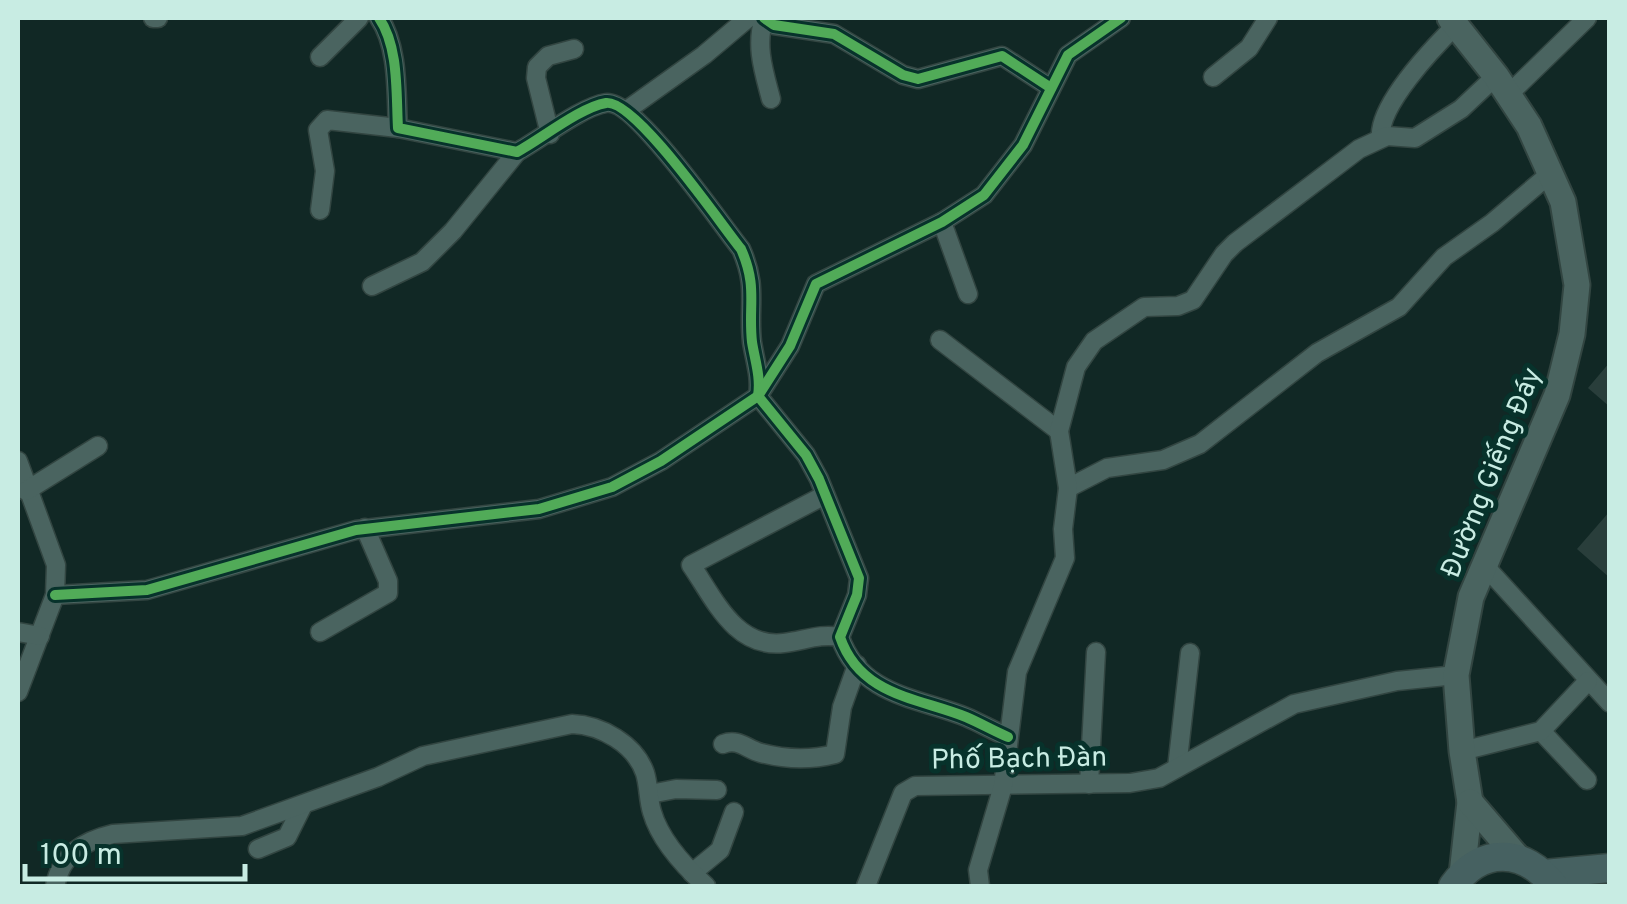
<svg xmlns="http://www.w3.org/2000/svg" width="1627" height="904" font-family="Overpass,sans-serif">
<rect width="100%" height="100%" fill="#112825"/>
<!-- building -->
<g fill="#293e3b">
<polygon points="1610,362 1610,407 1588,388"/>
<polygon points="1610,511 1610,578 1577,549"/>
</g>
<g fill="none" stroke-linecap="round" stroke-linejoin="round">
<defs>
<g id="street">
<polyline points="153,18 158,18"/>
<path d="M379,18C399,47 396,93 398,128L517,152C541,139 581,107 606,103C635,99 720,223 741,249C758,287 748,305 752,342C755,361 761,377 758,396L806,455L819,479L859,578L857,595L840,637C860,696 919,698 966,717C980,723 994,731 1008,737"/>
<polyline points="764,18 774,25 834,34 903,75 918,79 1002,56 1051,88"/>
<path d="M764,18C755,46 764,72 771,99"/>
<polyline points="320,57 359,18"/>
<polyline points="1213,77 1249,48 1268,18"/>
<polyline points="1509,94 1587,18"/>
<polyline points="627,110 704,55 748,18"/>
<polyline points="550,134 536,78 537,67 548,56 574,49"/>
<path d="M1381,138C1377,106 1434,47 1456,25"/>
<polyline points="320,210 325,171 318,130 327,120 398,128"/>
<polyline points="942,222 968,294"/>
<polyline points="372,286 422,262 453,231 517,152"/>
<polyline points="940,340 1059,431"/>
<polyline points="18,461 56,565 55,595 18,692"/>
<polyline points="1068,488 1107,468 1163,460 1200,444 1317,353 1399,307 1444,257 1492,223 1551,173"/>
<polyline points="26,491 98,446"/>
<path d="M825,495L691,565C714,598 735,649 784,643C803,641 820,633 840,637"/>
<polyline points="1484,565 1610,703"/>
<polyline points="55,595 147,590 356,530 539,509 612,487 661,461 758,396 790,346 816,284 942,222 984,195 1023,145 1068,55 1121,18"/>
<polyline points="18,632 40,636"/>
<polyline points="320,632 388,593 388,581 365,528"/>
<polyline points="1541,731 1587,780"/>
<path d="M723,744C739,738 746,749 761,753C784,759 811,760 835,754L842,707L857,665"/>
<polyline points="1462,751 1541,731 1588,681"/>
<polyline points="1177,768 1190,653"/>
<polyline points="1089,784 1096,652"/>
<polyline points="650,794 676,789 717,790"/>
<polyline points="258,849 287,837 302,807"/>
<polyline points="692,873 720,850 734,812"/>
<path d="M55,886C61,854 84,841 113,834L242,826L378,777L423,756L572,724C601,725 635,744 645,773C649,786 648,799 652,812C660,840 685,867 706,886"/>
<polyline points="866,886 903,793 915,786 1130,783 1159,778 1294,704 1397,681 1456,675"/>
<polyline points="980,886 978,870 1003,786 1017,672 1065,558 1063,529 1068,488 1059,431 1076,367 1094,341 1144,307 1178,306 1193,300 1224,254 1235,243 1359,149 1387,136 1415,138 1461,109 1496,76"/>
</g>
<g id="secondary">
<polyline points="1450,18 1496,76 1529,126 1563,202 1577,285 1572,334 1557,395 1471,597 1456,675 1462,751 1470,802 1462,874"/>
<polyline points="1470,802 1519,859"/>
</g>
<g id="primary">
<polyline points="1544,874 1610,868"/>
<path d="M1453,886C1482,846 1524,848 1554,886"/>
</g>
</defs>
<!-- street casing -->
<use href="#street" stroke="#324541" stroke-width="21"/>
<!-- secondary casing -->
<use href="#secondary" stroke="#324541" stroke-width="29"/>
<!-- primary casing -->
<use href="#primary" stroke="#324541" stroke-width="31"/>
<!-- street -->
<use href="#street" stroke="#4a6460" stroke-width="18"/>
<!-- secondary -->
<use href="#secondary" stroke="#4a6460" stroke-width="25"/>
<!-- primary -->
<use href="#primary" stroke="#466161" stroke-width="28"/>
<defs>
<g id="cycleway">
<path d="M379,18C399,47 396,93 398,128L517,152C541,139 581,107 606,103C635,99 720,223 741,249C758,287 748,305 752,342C755,361 761,377 758,396L806,455L819,479L859,578L857,595L840,637C860,696 919,698 966,717C980,723 994,731 1008,737"/>
<polyline points="764,18 774,25 834,34 903,75 918,79 1002,56 1051,88"/>
<polyline points="55,595 147,590 356,530 539,509 612,487 661,461 758,396 790,346 816,284 942,222 984,195 1023,145 1068,55 1121,18"/>
</g>
</defs>
<!-- cycleway casing -->
<use href="#cycleway" stroke="#07322b" stroke-width="16"/>
<!-- cycleway -->
<use href="#cycleway" stroke="#51ab58" stroke-width="10"/>
</g>
<g text-anchor="middle" stroke-width="10" stroke-linejoin="round" paint-order="stroke">
<!-- street labels -->
<g font-size="28" fill="#c8ece3" stroke="#07322b">
<text transform="translate(1490 472) rotate(-68)" y="10">Đường Giếng Đáy</text>
<text transform="translate(1019 757) rotate(-1)" y="10">Phố Bạch Đàn</text>
</g>
</g>
<!-- border -->
<rect width="1627" height="904" fill="none" stroke="#c8ece3" stroke-width="40"/>
<!-- scale -->
<path d="M25 864v15h220v-15" fill="none" stroke="#c8ece3" stroke-width="5"/>
<text x="40" y="864" font-size="30" fill="#c8ece3" stroke="#07322b" stroke-width="8" paint-order="stroke">100 m</text>
</svg>
